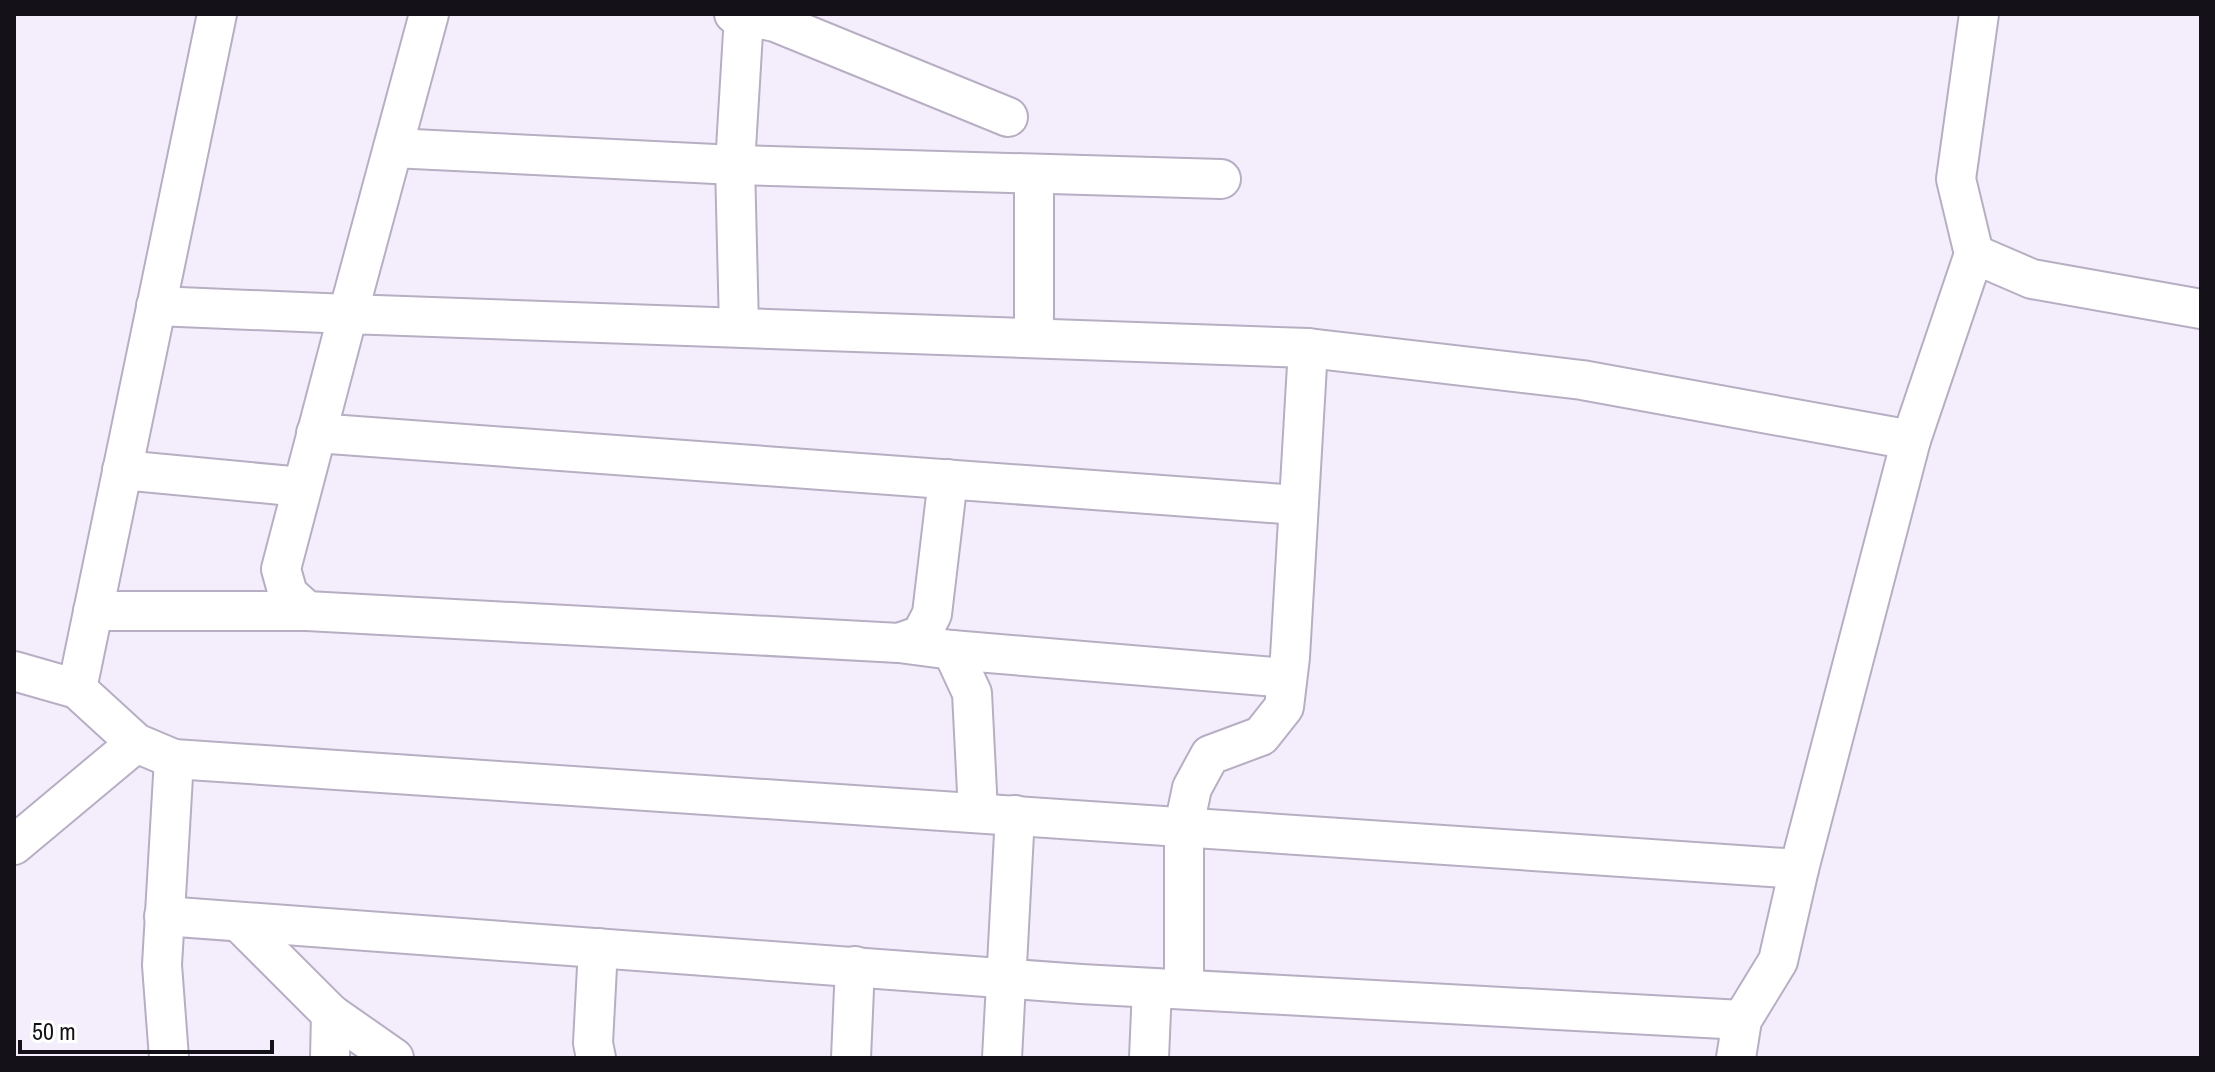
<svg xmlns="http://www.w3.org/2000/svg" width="2215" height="1072" font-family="'Archivo Narrow',sans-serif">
<rect width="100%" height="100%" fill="#f4eefc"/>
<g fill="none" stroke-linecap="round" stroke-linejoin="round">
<defs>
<g id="minor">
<polyline points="734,14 775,22 1008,117"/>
<polyline points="393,148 735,165 1221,179"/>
<polyline points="1034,174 1034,337"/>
<polyline points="1974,254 2032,279 2201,309"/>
<polyline points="156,306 348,314 429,14"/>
<polyline points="739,327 735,165 744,16"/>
<polyline points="316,433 1298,505"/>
<polyline points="122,470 302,487"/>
<polyline points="948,479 932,614 921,635 899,643 307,611 288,594 281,569 348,314 1308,348 1582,380 1911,440"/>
<polyline points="93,611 307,611"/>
<polyline points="899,643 952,650 1287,678"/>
<polyline points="952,650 972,693 978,812"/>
<polyline points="14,671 77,689 136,743 174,759 1799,869"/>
<polyline points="77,689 217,14"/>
<polyline points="14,845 136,743"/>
<polyline points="164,916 1081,984 1742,1020"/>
<polyline points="239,922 331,1014 394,1058"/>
<polyline points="1184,989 1184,826 1192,788 1210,755 1261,736 1284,707 1290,657 1308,348"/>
<polyline points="169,1058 162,965 174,759"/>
<polyline points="330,1058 331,1014"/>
<polyline points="596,1058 593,1043 598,948"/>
<polyline points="851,1058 855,966"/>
<polyline points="1002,1058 1015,815"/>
<polyline points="1149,1058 1152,988"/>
<polyline points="1736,1058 1742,1020 1778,961 1799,869 1911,440 1974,254 1956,179 1979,14"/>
</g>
</defs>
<!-- minor casing -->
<use href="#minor" stroke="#b7aec3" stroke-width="42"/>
<!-- minor -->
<use href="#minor" stroke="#fff" stroke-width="38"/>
</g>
<!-- border -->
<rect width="2215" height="1072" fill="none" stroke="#141118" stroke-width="32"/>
<!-- scale -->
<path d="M20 1040v12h252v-12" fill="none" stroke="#141118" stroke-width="4"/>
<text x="32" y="1040" font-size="24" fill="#141118" stroke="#fefffe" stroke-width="6" paint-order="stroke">50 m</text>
</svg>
